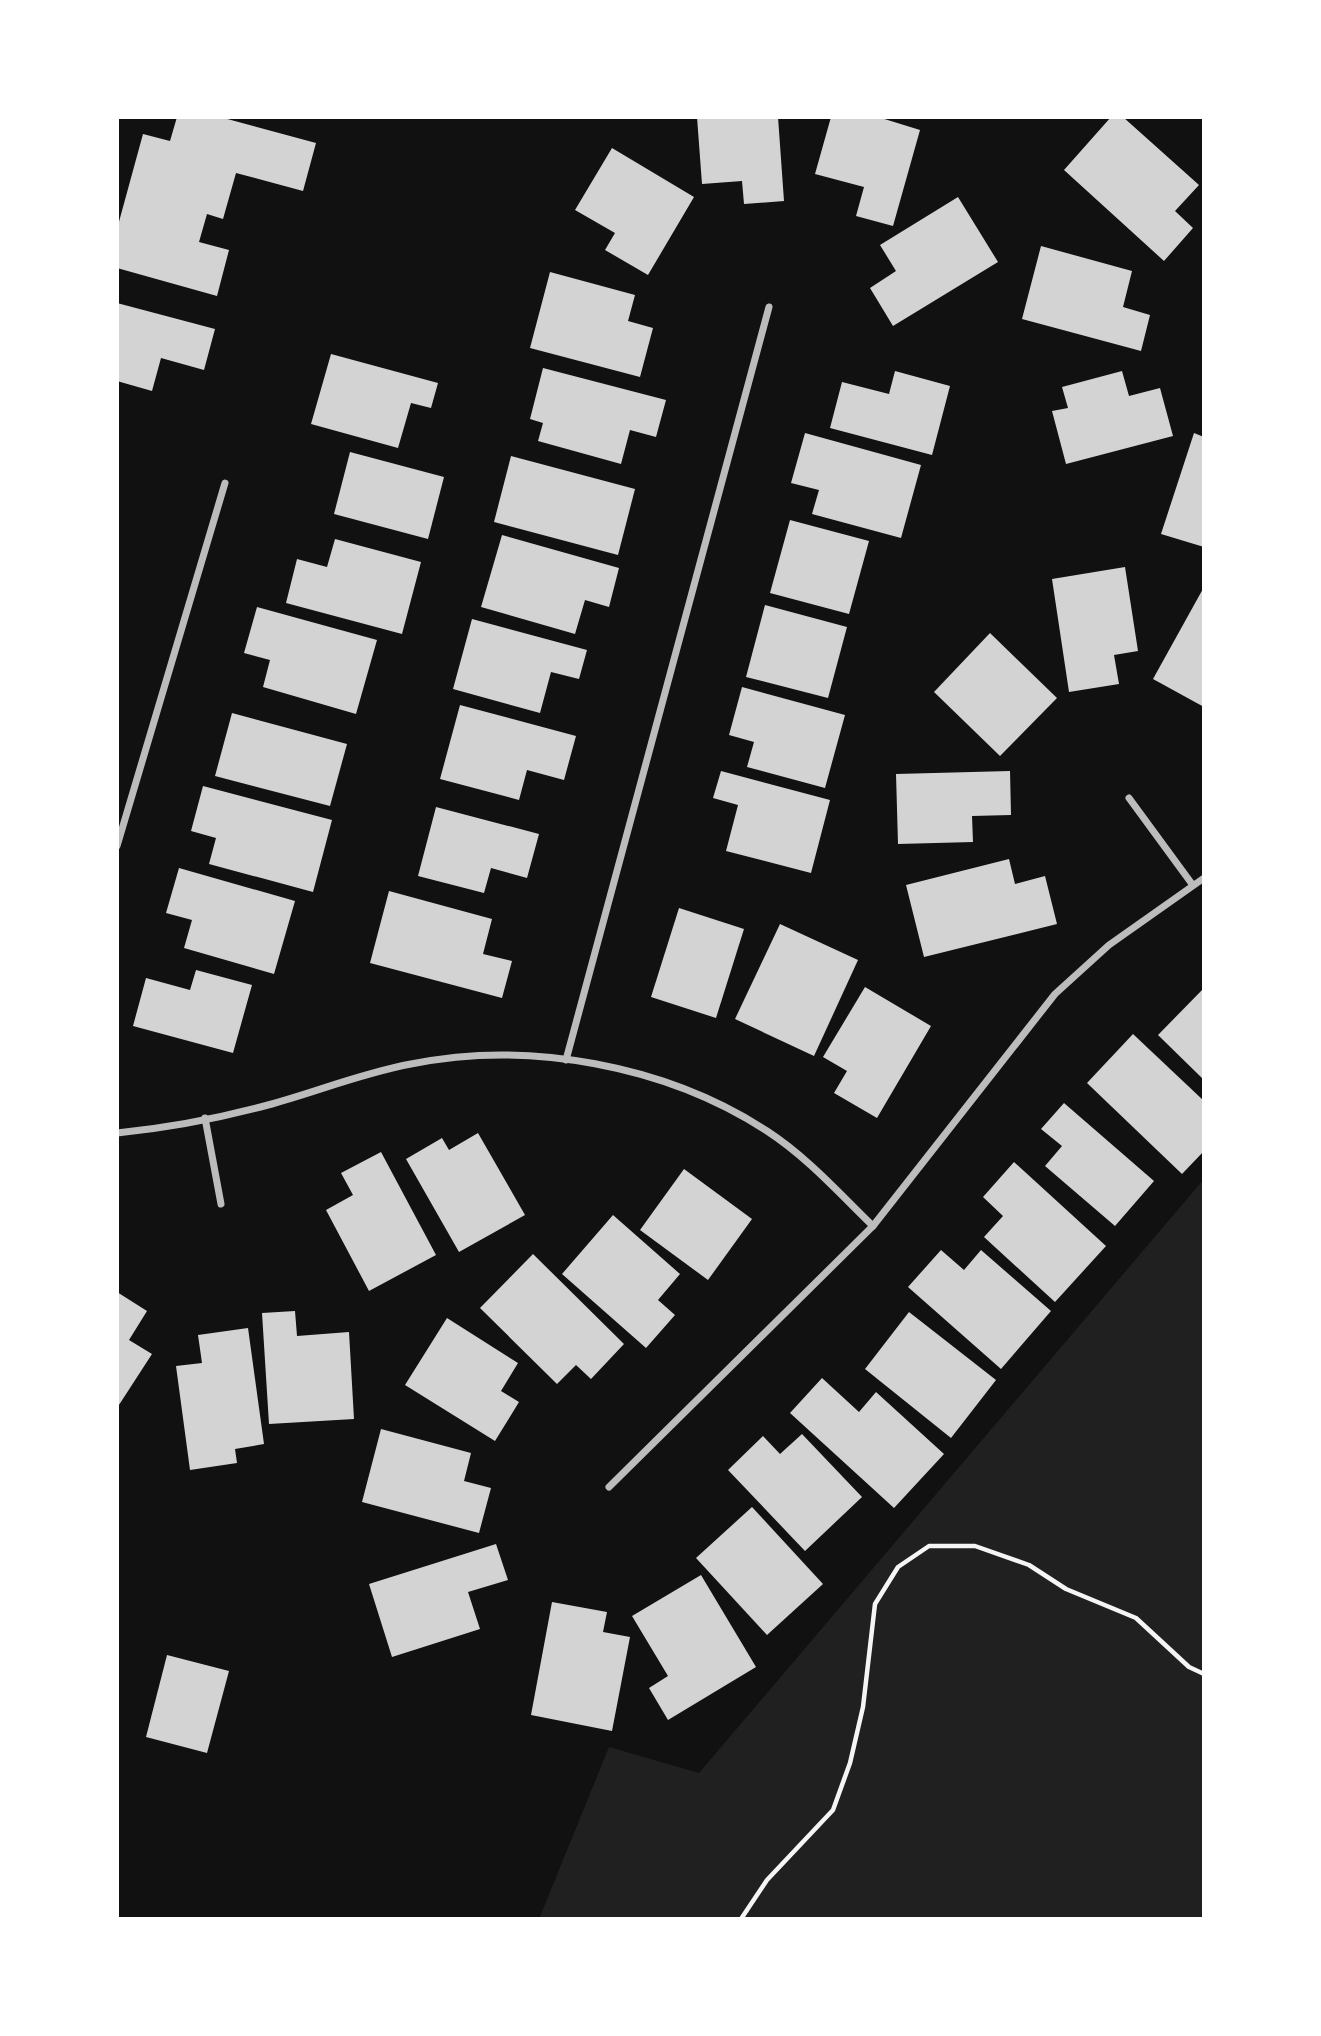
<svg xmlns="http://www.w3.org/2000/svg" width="1321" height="2036" font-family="'Alegreya Sans',sans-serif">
<rect width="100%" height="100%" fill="#111"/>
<!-- green -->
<polygon fill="#202020" points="1204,1179 1204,1919 539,1919 609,1747 699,1773"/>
<!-- building -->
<g fill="#d3d3d3">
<polygon points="177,117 220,117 316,143 303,191 236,173 223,219 207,214 199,242 229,250 217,296 117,268 117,229 143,134 170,141"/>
<polygon points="697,117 778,117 784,201 744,204 742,181 702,184"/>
<polygon points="831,117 878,117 920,130 893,226 856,216 864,187 815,174"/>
<polygon points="1111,117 1123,117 1199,185 1175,211 1193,228 1164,261 1064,170"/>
<polygon points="612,148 694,197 648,275 605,250 615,233 575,210"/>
<polygon points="958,197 998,262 893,326 870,288 896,271 880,245"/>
<polygon points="1041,246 1132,271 1123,307 1150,315 1141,351 1022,319"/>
<polygon points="550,272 635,295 628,321 653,328 640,377 530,348"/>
<polygon points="117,303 215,329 204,370 161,358 152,391 117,381"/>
<polygon points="331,354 438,383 431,408 411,403 398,448 311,424"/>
<polygon points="543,368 666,400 656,437 630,430 621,464 538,441 543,423 530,419"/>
<polygon points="895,371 950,386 932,455 830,428 842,382 889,394"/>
<polygon points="1122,371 1129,396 1160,388 1173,436 1066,464 1052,411 1068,408 1062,387"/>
<polygon points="805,433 921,465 901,538 812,514 819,490 791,483"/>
<polygon points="1194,433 1204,437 1204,547 1161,534"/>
<polygon points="350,452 444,477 428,539 334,514"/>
<polygon points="511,456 635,489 618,555 494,522"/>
<polygon points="790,520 869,541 849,614 770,593"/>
<polygon points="502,535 619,568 609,607 585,600 575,634 481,607"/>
<polygon points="335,539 421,562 402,634 286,603 297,559 327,567"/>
<polygon points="1125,567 1138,651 1114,655 1119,684 1069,692 1052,579"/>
<polygon points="1204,587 1204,707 1153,679"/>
<polygon points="765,605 847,627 828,698 746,677"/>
<polygon points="257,607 377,640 356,714 263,687 270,660 244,653"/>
<polygon points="472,619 587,650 579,679 551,672 540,713 453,689"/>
<polygon points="990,633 1057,698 1000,756 934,692"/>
<polygon points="742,687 845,715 825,788 747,767 754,742 729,735"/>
<polygon points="460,705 576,736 564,780 527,770 519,800 440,779"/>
<polygon points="232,713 347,744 330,806 215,776"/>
<polygon points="721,771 830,800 811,873 726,851 738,805 713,798"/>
<polygon points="1010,771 1011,815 972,816 973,842 898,844 896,774"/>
<polygon points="203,786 332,820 313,892 209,864 216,838 191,831"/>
<polygon points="436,807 539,834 527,878 491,868 484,893 418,876"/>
<polygon points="1009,859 1015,884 1045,876 1057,924 924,957 906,885"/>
<polygon points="179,868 295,901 274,974 184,948 192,920 166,913"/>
<polygon points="389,891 492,919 483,954 512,961 502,998 370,963"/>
<polygon points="679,908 744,929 716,1018 651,997"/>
<polygon points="780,924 858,960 814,1056 735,1019"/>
<polygon points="196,970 252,985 233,1053 133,1026 146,978 190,990"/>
<polygon points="865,987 931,1026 877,1118 834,1093 847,1071 823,1057"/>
<polygon points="1204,988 1204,1080 1158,1035"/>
<polygon points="1133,1034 1204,1101 1204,1151 1182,1174 1087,1083"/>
<polygon points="1064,1103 1154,1181 1115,1226 1045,1166 1062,1146 1041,1129"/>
<polygon points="478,1133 525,1215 459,1252 406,1159 442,1138 449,1150"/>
<polygon points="381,1152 436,1255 369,1291 326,1210 353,1195 341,1173"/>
<polygon points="1014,1162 1106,1246 1055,1302 984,1237 1003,1216 983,1197"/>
<polygon points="684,1169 752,1219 708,1280 640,1230"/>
<polygon points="613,1215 680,1274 658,1300 675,1315 646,1348 562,1274"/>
<polygon points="941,1250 964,1270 981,1250 1051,1311 1001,1369 908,1287"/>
<polygon points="533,1254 624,1344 591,1379 576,1365 557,1384 480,1308"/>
<polygon points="117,1292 147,1311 129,1340 152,1354 117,1408"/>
<polygon points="295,1311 297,1336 349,1332 354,1419 269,1424 262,1313"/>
<polygon points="909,1312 996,1380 951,1438 865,1369"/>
<polygon points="447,1318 518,1363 501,1391 519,1402 495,1441 405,1385"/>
<polygon points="248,1328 264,1444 235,1449 237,1463 190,1470 176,1366 202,1363 198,1335"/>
<polygon points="822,1378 859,1412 876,1392 944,1454 894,1508 790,1413"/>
<polygon points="381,1429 471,1453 464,1481 491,1488 479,1533 362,1502"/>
<polygon points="802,1434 862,1497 805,1551 728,1470 763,1436 780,1454"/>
<polygon points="752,1507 823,1584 767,1635 696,1558"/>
<polygon points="496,1544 508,1580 468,1592 480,1629 392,1657 369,1584"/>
<polygon points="701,1575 756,1667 668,1720 649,1688 668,1676 632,1616"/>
<polygon points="552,1602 607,1612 603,1632 630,1637 612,1731 531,1715"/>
<polygon points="167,1655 229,1671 207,1753 146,1737"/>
</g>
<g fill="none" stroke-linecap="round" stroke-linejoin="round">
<!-- path -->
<polyline stroke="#f5f5f5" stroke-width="4.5" points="741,1919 767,1880 833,1810 850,1763 863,1707 875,1604 898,1567 929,1546 975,1546 1029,1565 1066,1589 1136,1618 1189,1667 1204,1674"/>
<!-- minor -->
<g stroke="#bcbcbc" stroke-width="7">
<polyline points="1129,798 1192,884"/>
<polyline points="117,846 225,483"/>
<polyline points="566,1060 769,307"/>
<polyline points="205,1118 221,1204"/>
<path d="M117,1133C167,1128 220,1118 268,1105C316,1092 362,1073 411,1064C528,1040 666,1065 767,1131C807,1157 839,1193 873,1226"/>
<polyline points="609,1487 873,1226 1055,994 1109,945 1204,878"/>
</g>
</g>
<!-- border -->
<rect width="1321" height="2036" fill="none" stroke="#ffffff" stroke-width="238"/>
</svg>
